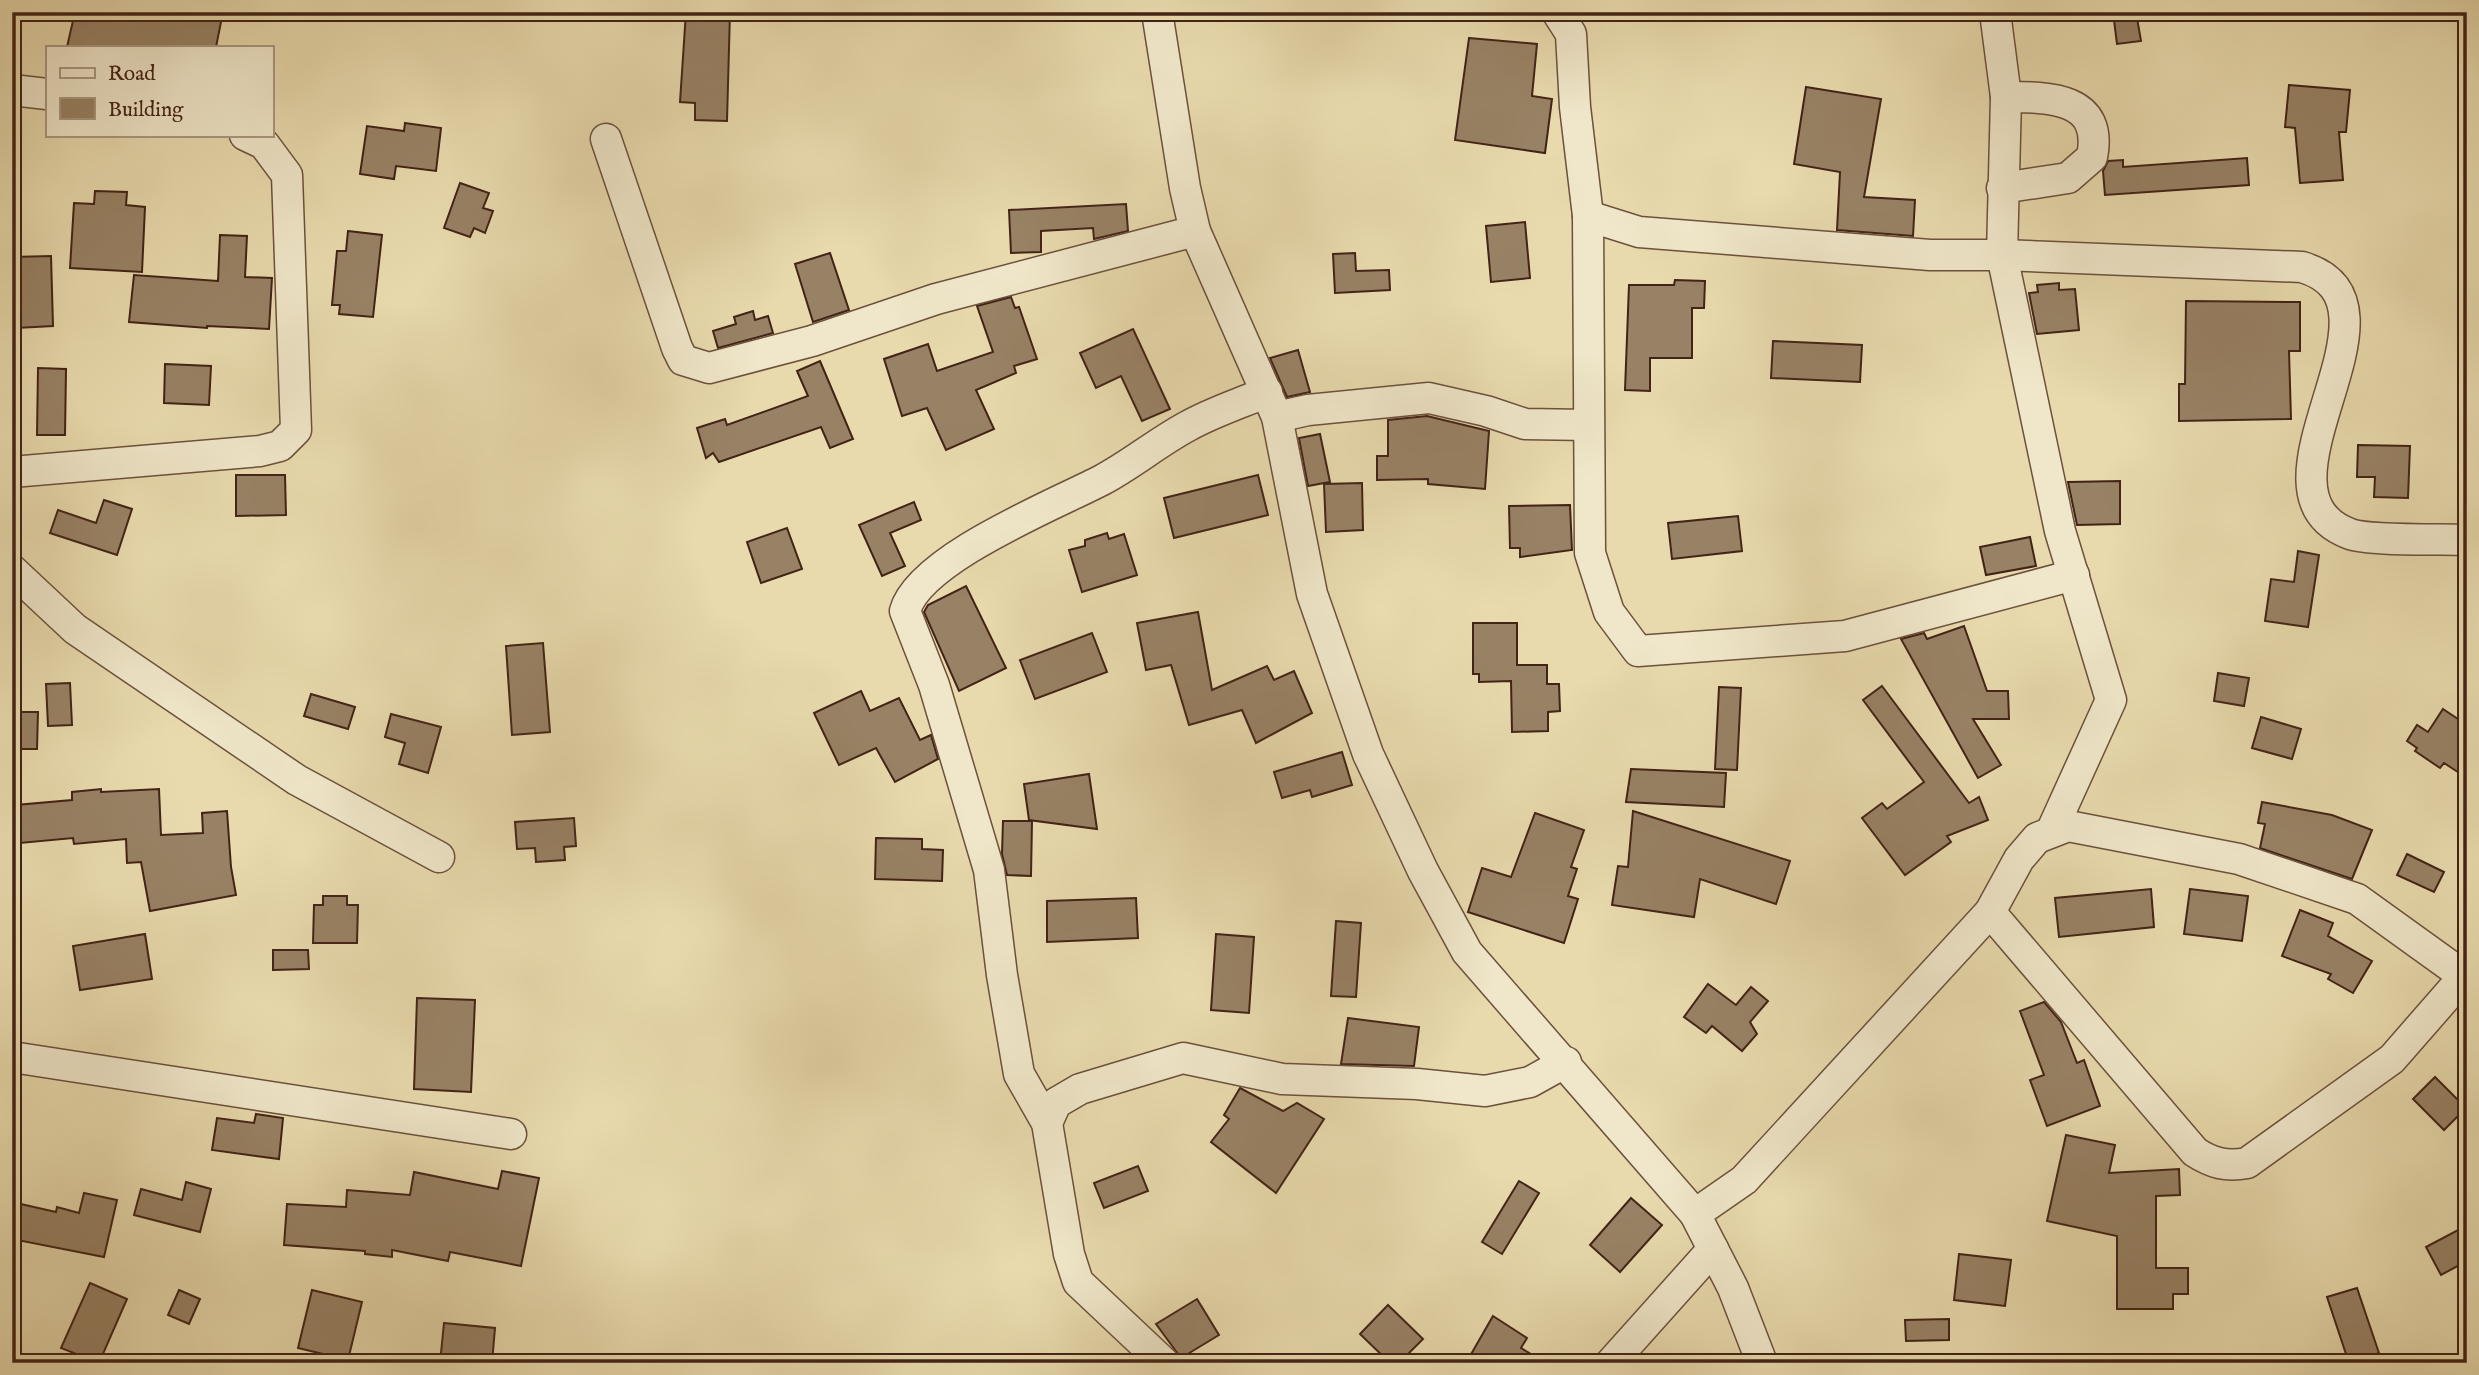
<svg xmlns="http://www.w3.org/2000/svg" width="2479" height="1375" font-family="'IM FELL English',serif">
<rect width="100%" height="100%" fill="#e8daad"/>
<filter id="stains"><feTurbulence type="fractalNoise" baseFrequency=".00286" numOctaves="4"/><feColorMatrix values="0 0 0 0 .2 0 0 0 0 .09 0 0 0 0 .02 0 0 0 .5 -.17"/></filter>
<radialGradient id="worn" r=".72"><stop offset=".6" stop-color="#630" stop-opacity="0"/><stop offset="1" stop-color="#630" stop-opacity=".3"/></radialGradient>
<!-- building -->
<g fill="#988265" stroke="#422317" stroke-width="2">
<polygon points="75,12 223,12 216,47 67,47"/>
<polygon points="686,12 730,12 727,121 695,120 695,103 680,102"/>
<polygon points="2113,12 2136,12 2141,41 2117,44"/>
<polygon points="1469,38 1537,44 1532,96 1552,99 1545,153 1455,140"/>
<polygon points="2289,85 2350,90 2346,132 2339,132 2343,180 2300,183 2295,128 2285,127"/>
<polygon points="1806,87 1881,99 1864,197 1915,200 1913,236 1837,230 1840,172 1794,164"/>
<polygon points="405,123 441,128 436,171 396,166 394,179 360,174 367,126 404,131"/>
<polygon points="2247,158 2249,185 2105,195 2103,171 2108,161 2123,160 2123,167"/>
<polygon points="460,183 489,193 483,208 493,211 485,233 474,228 470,237 444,228"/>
<polygon points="95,191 127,192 126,205 145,207 142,272 70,268 74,203 94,204"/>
<polygon points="1126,204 1128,231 1094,239 1093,228 1041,231 1041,252 1011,253 1009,210"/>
<polygon points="1525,222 1530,278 1491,282 1486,226"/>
<polygon points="348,231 382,235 373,317 339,314 340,305 332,305 337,251 346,251"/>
<polygon points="220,235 247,236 245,277 272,278 269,329 207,326 207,328 129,322 134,275 218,281"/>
<polygon points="830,253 849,310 813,322 795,264"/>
<polygon points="1355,253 1356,271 1389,270 1390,290 1335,293 1333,254"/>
<polygon points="51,256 53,326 16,328 12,257"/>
<polygon points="1675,280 1705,281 1704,308 1692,308 1692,358 1650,358 1650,391 1625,390 1629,285 1674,285"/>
<polygon points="2059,283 2059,290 2075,289 2079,330 2037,334 2029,293 2038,292 2037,285"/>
<polygon points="1011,297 1015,308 1019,307 1037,359 1014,366 1016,373 976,390 994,429 946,450 927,408 902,416 884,359 928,344 937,371 993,352 977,306"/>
<polygon points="2186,301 2300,302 2300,351 2289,351 2291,419 2179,421 2179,384 2185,384"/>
<polygon points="753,311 755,320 768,316 773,333 718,348 713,331 736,324 734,317"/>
<polygon points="1133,329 1170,409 1142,421 1121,376 1096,388 1080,353"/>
<polygon points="1773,341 1862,345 1860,382 1771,378"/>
<polygon points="1298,350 1310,392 1287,397 1270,358"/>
<polygon points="820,361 853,439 830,448 821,427 719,462 713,453 706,458 697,428 725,419 727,425 808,396 797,371"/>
<polygon points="165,364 211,366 209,405 164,403"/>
<polygon points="38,368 66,369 65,435 37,435"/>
<polygon points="1427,416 1489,431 1485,489 1428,484 1428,479 1377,480 1377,456 1388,456 1388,420"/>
<polygon points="1320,434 1330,482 1308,486 1299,438"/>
<polygon points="2358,445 2410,446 2408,498 2374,497 2375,477 2357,477"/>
<polygon points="236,475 285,475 286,515 236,516"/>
<polygon points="1258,475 1268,515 1174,538 1164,498"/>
<polygon points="2120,481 2120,524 2077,525 2068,482"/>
<polygon points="1362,483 1363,530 1326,532 1324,484"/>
<polygon points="104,500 132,509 117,555 50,533 58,510 96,523"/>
<polygon points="914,502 921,520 890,533 905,566 882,576 859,525"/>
<polygon points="1570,505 1572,550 1520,557 1520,548 1510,548 1509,506"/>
<polygon points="1738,516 1742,551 1672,559 1668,523"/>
<polygon points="787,528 802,569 761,583 747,542"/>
<polygon points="1107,533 1109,539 1124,534 1137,575 1082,592 1069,550 1085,546 1085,540"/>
<polygon points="2030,537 2036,566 1986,575 1980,547"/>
<polygon points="2298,551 2319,555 2308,627 2265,621 2271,579 2294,582"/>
<polygon points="966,586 1006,668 959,691 924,612 928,605"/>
<polygon points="1198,612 1212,690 1267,666 1274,680 1294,671 1312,713 1256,743 1242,710 1189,725 1171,665 1146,670 1137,623"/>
<polygon points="1473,623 1517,623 1517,665 1547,665 1547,684 1559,684 1560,711 1548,712 1548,731 1512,732 1511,681 1479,682 1479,674 1473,674"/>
<polygon points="1964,626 1987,691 2008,691 2009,719 1973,719 2001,765 1978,778 1901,639 1924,633 1927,639"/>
<polygon points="1092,633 1107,672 1035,699 1020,660"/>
<polygon points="543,643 550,732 512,735 506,646"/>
<polygon points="2218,673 2249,678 2244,706 2214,701"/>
<polygon points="70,683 72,725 48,726 46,684"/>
<polygon points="1882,686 1969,803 1979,797 1988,820 1947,836 1951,842 1905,875 1862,818 1882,803 1887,809 1924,782 1863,700"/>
<polygon points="1719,687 1741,688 1737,770 1715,769"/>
<polygon points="861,691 870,711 899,698 920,740 931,735 938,759 895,782 876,748 839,765 814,713"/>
<polygon points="311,694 355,707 348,729 304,716"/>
<polygon points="2443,709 2467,725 2467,778 2444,763 2440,768 2415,751 2417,748 2407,741 2417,725 2428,732"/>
<polygon points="15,712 38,712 37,749 14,749"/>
<polygon points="391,714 441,727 428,773 399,764 405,743 385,737"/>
<polygon points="2261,717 2301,729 2292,759 2252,748"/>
<polygon points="1342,752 1352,785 1312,797 1310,790 1282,798 1274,772"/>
<polygon points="1631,769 1726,773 1724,807 1626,802"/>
<polygon points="1089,774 1097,829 1029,820 1024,784"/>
<polygon points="101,789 101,792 159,789 161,835 203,833 202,813 227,811 231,867 236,895 150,911 141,862 127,863 126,839 74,844 73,838 20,843 16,805 72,800 72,792"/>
<polygon points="2262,802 2332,815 2372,830 2352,879 2260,848 2265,824 2258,823"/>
<polygon points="1633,811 1790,861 1776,904 1700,879 1694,917 1612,905 1618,866 1628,867"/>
<polygon points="1535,813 1584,830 1571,867 1577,869 1568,896 1578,899 1564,943 1468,912 1482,868 1511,877"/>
<polygon points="574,818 576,846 564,847 565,860 536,862 535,848 517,849 515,822"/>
<polygon points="1003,821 1032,821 1031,876 1007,875 1002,854"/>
<polygon points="876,838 922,839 922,849 943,850 942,881 875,879"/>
<polygon points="2407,854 2444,872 2434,892 2397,875"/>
<polygon points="2151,889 2154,927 2059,937 2055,898"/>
<polygon points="2190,889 2248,896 2242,941 2184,934"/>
<polygon points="323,896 347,896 347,905 358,905 357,943 313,943 314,905 323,905"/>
<polygon points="1136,898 1138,938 1047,942 1047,901"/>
<polygon points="2300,910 2333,923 2328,936 2372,961 2353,993 2328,979 2331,974 2282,956"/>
<polygon points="1336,921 1361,923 1356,997 1331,996"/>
<polygon points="145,934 152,979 80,990 73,946"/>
<polygon points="1216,934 1254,937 1249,1013 1211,1010"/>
<polygon points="273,950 308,950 309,969 273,970"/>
<polygon points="1708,984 1736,1005 1751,987 1768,1001 1750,1022 1757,1034 1742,1051 1712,1026 1706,1033 1684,1017"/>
<polygon points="417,998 475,1000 471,1092 414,1089"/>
<polygon points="2044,1002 2061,1022 2077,1063 2084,1060 2100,1106 2047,1126 2030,1080 2044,1075 2020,1011"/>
<polygon points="1348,1018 1419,1027 1414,1066 1341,1064"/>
<polygon points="2435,1077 2466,1108 2444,1130 2413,1099"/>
<polygon points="1240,1088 1283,1111 1297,1103 1324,1119 1276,1193 1211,1142 1229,1119 1224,1115"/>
<polygon points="256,1114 283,1118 279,1159 212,1150 217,1118 254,1123"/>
<polygon points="2066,1135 2115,1145 2109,1173 2179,1169 2180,1195 2156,1196 2156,1268 2188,1268 2188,1294 2173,1294 2173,1309 2117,1309 2117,1236 2047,1221"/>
<polygon points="1138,1166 1148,1191 1104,1208 1094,1183"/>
<polygon points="502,1171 539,1178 521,1266 450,1252 448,1261 392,1250 392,1257 365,1254 365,1251 284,1245 287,1204 346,1207 347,1190 410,1195 414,1172 498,1189"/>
<polygon points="1519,1181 1539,1193 1502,1254 1482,1242"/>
<polygon points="186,1182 211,1189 200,1232 134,1215 141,1189 182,1200"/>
<polygon points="84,1193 117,1200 104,1257 12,1239 12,1202 56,1212 57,1207 79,1213"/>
<polygon points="1631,1198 1662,1225 1620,1272 1590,1245"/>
<polygon points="2458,1230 2467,1245 2467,1261 2441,1275 2426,1247"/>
<polygon points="1959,1254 2011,1260 2005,1306 1954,1300"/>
<polygon points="90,1283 127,1299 99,1363 61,1348"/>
<polygon points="2357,1288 2379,1353 2349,1363 2327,1297"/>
<polygon points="179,1290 200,1299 189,1324 168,1315"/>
<polygon points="312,1290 362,1302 348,1360 298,1348"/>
<polygon points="1197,1299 1219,1335 1181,1358 1156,1324"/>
<polygon points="1388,1305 1423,1339 1399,1363 1390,1363 1360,1334"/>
<polygon points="1493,1316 1527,1338 1521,1348 1546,1363 1466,1363"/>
<polygon points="1949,1319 1949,1340 1906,1341 1905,1320"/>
<polygon points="444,1323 495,1328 492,1363 440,1363"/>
</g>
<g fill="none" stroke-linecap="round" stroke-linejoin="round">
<defs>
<g id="minor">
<polyline points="1157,12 1185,188 1195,231 1277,417 1312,594 1368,754 1423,871 1467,952 1695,1214 1733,1288 1762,1363"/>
<polyline points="1557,12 1571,34 1575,107 1588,216 1590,553 1609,612 1638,651 1845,636 2074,575"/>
<polyline points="1995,12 2006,97 2002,255 2060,531 2111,700 2052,830"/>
<polyline points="12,90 47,94"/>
<polyline points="606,139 677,348 683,360 709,368 812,341 936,299 1195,231"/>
<path d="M2002,188L2068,178L2092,157C2104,97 2049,97 2006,97"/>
<path d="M1588,216L1639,232L1930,255H2002L2302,267C2423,303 2236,491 2350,534C2369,541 2442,539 2467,540"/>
<polyline points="1277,417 1308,410 1429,398 1486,411 1525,424 1588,425"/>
<polyline points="12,472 260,451 280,446 296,430 287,175 264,144 245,135"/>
<polyline points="12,570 75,629 297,780 439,857"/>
<path d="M1990,912L2195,1152C2212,1163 2226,1167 2247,1163L2392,1059L2467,973"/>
<polyline points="12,1057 511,1134"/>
<polyline points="1047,1123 1056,1103 1080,1089 1183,1058 1282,1079 1417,1084 1485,1091 1530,1082 1566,1062"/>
<polyline points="1695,1214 1744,1180 1990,912 2019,859 2037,838 2068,826 2239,859 2357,899 2464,976"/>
<path d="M1164,1363L1078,1282L1069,1254L1047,1123L1019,1074L1002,975L989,870L934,685L905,611C919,559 1054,505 1102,480C1132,464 1158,442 1188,426C1213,412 1241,403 1267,392"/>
<polyline points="1611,1363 1713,1249"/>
</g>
</defs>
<!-- minor casing -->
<use href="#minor" stroke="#6c513c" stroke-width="33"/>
<!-- minor -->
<use href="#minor" stroke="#f0e7ca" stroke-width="30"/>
</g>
<!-- margin -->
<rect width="2479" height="1375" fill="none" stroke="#e8daad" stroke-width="42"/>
<rect x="14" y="14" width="2451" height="1347" fill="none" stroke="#422317" stroke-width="3.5"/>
<rect x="21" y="21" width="2437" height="1333" fill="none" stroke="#422317" stroke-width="2"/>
<!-- legend -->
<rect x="46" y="46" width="228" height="91" fill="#f0e7ca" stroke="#aa9982" stroke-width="2"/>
<rect x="60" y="68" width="35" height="10" fill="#f0e7ca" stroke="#aa9982" stroke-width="2"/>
<text x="108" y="80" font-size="21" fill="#422317">Road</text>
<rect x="60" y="98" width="35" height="21" fill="#988265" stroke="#aa9982" stroke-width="2"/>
<text x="108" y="116" font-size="21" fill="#422317">Building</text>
<rect width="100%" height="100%" filter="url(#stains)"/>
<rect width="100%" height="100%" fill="url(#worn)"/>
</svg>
